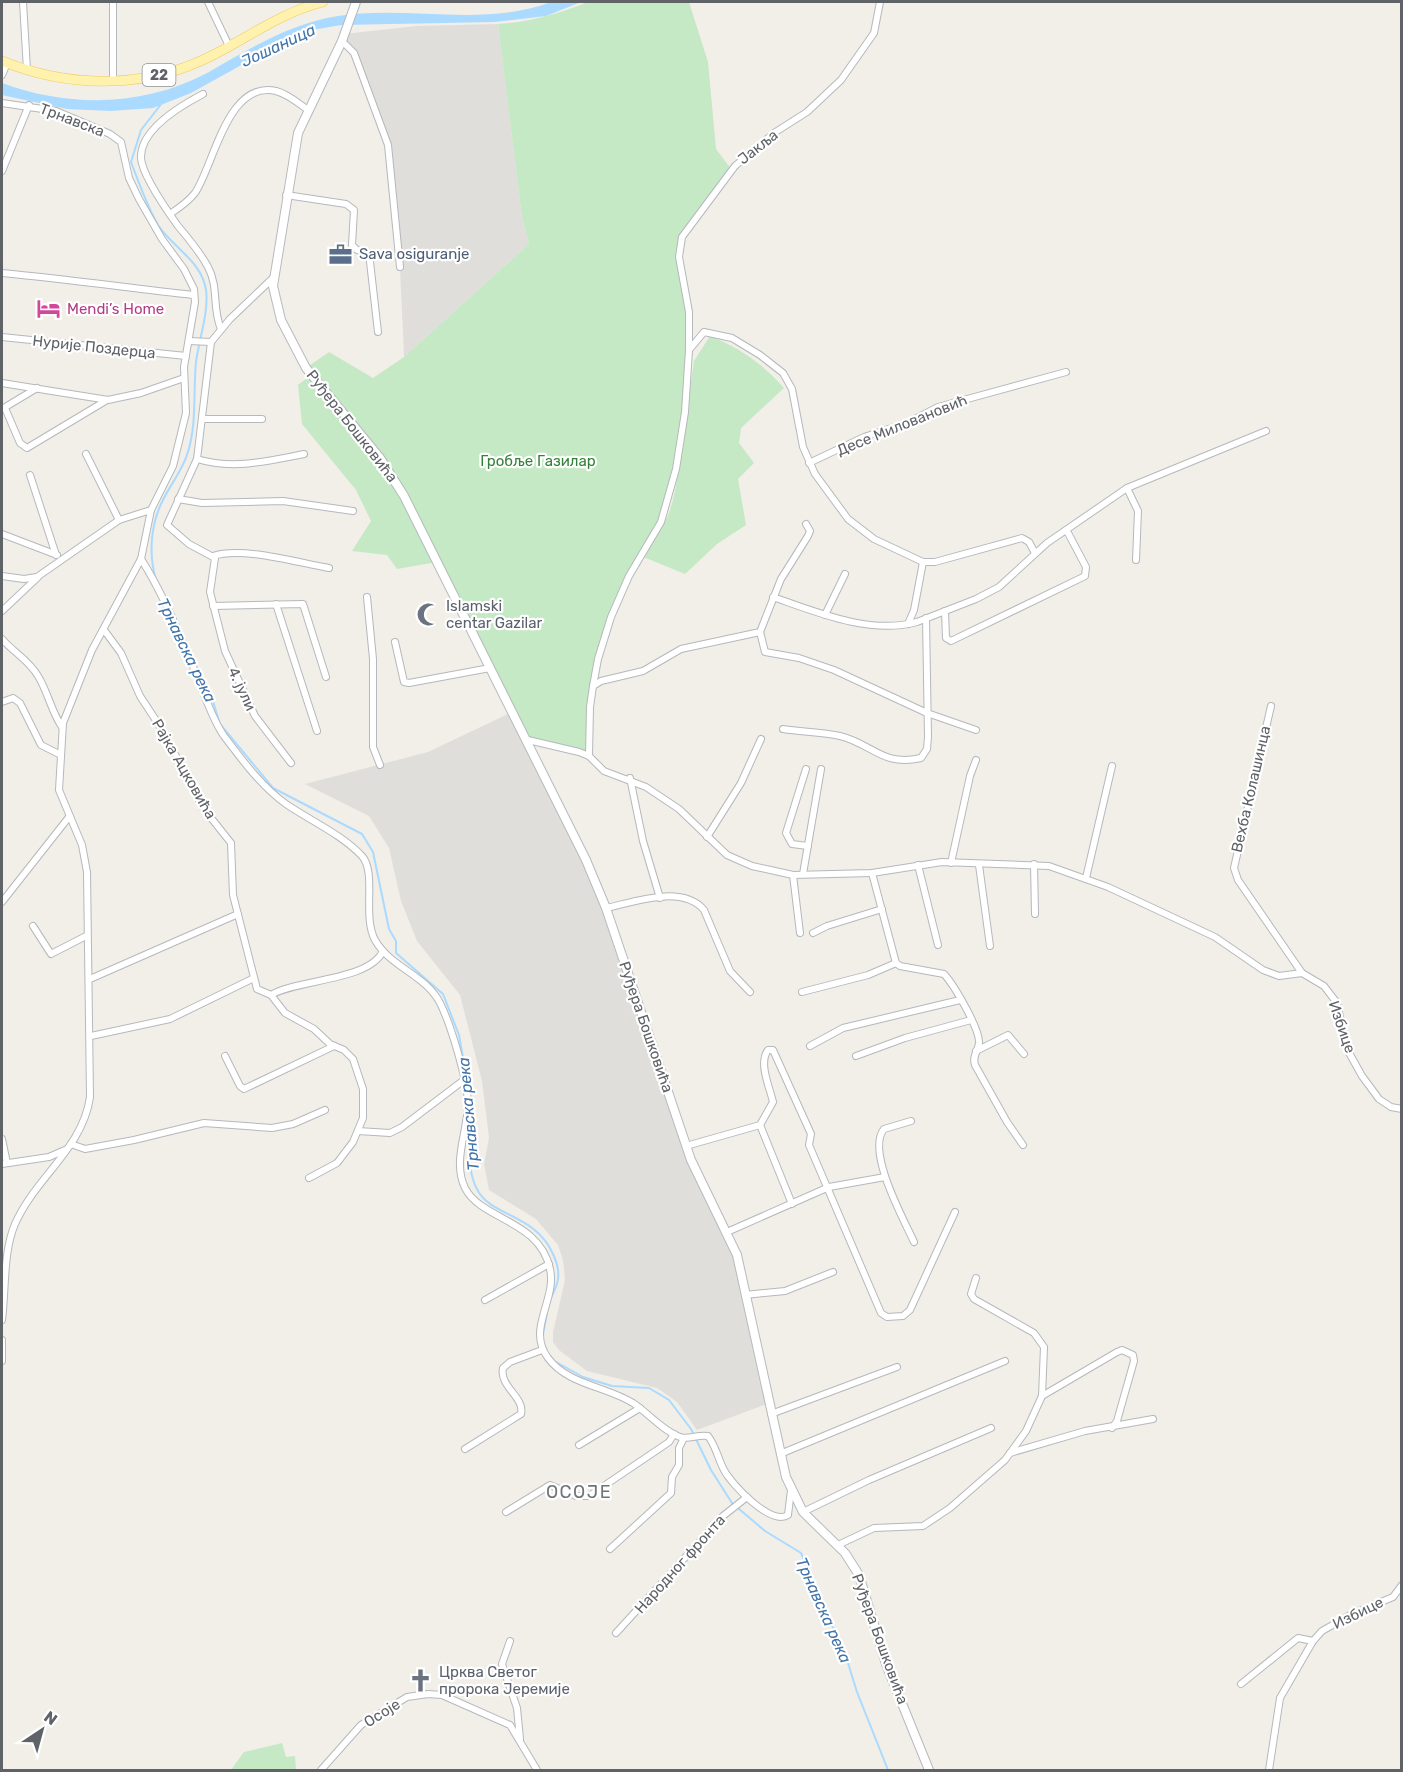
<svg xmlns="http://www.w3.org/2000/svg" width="1403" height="1772" font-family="Rubik,sans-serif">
<rect width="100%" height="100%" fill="#f1efe8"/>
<!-- industrial -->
<g fill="#e0deda">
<polygon points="498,24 522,217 529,244 404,357 400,267 388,145 354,53 347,45 344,34 417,26"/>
<polygon points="512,712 586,860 686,1146 732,1242 769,1403 697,1430 677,1402 666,1394 657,1388 587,1371 560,1351 553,1342 553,1332 565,1280 563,1260 558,1245 536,1219 489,1190 484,1164 489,1138 482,1081 460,995 417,941 401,901 389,848 369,816 305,784 428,752"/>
</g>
<!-- green -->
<g fill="#c5e8c5" fill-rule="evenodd">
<path d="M588,2H689L708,62L716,149L731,169L680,243L688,306L685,425L694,361L710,336C740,348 763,364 784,388L741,428L739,443L754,463L738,479L746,525L717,544L685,574L641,556L622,592L595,670L589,756L528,740L437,562L397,569L387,555L352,551L371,521L356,490L302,424L298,385L311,375L306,368L329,352L373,378L404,357L529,244L522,217L498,24C531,22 557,14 588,2ZM682,445C675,490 676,516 645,551L668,502Z"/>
<polygon points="282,1743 286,1757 295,1756 296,1770 231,1770 244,1752"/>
</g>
<!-- water -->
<path fill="#aadaff" d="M551,2H581L546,16L494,22L341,25L301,32L191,93L153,108L111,111L67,109L2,95V83C70,108 144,107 209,72C249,49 291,23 338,16C407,5 483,28 551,2Z"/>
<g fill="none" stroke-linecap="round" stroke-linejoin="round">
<!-- stream -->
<g stroke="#aadaff" stroke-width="2">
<path d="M156,580C149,556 150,528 161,504C169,486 182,472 188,452C197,423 193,392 196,362C199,339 209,312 206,290C202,261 172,247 158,225C147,206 139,183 131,162L141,130L162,103"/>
<polyline points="200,678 211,695 220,724 273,788 362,834 373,852 389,929 396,941 396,953 443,994 459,1035 466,1075"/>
<path d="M470,1110C472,1137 464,1167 478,1191C493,1217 535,1214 553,1254C562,1273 559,1284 549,1301"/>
<polyline points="543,1334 547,1313"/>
<polyline points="556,1362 583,1377 612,1386 649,1388 669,1400 691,1429 711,1470 732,1503 765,1531 801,1553 848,1663 857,1692 888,1770"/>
</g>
<defs>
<g id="street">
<polyline points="23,2 27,70"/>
<polyline points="113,2 113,81"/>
<polyline points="208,2 229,46"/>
<polyline points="342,41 354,53 388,145 400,267"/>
<polyline points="2,75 7,63"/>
<path d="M203,94C182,105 140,129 141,158C142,175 168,212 178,226C189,239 200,252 208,267C219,287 212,309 221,329"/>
<path d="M2,103L56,111L110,134L121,142L129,178L139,199L162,239L184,269L194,289L195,302L184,367L186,413L173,466L151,510L141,559L92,650L63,723L59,790L82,845L87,872L90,1097C83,1148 35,1178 15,1224C3,1252 6,1289 2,1320"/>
<polyline points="2,171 29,105"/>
<polyline points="286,195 346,204 354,210 352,245 357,250 369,253 378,332"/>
<path d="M170,214C179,208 188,202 195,193C214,165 227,80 276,91C288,94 298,103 308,110"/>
<path d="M2,273C66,279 130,288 194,295"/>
<polyline points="273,278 230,319 211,342 197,459 167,525 189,544 215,558 210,592 225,651 255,716 291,763"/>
<polyline points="2,337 186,356"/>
<polyline points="189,341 211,342"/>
<polyline points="689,350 704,332 732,338 760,355 783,373 792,389 803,447 815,474 848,519 874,539 923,562 935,562 1022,538 1029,542 1035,553"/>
<polyline points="2,383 108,400 141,393 184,378"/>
<polyline points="5,408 20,443 27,448 107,400"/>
<polyline points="2,409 37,388"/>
<polyline points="203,419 262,419"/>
<polyline points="86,454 119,520"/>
<path d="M197,459C233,470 268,461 304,454"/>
<polyline points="809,463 864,437 907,423 938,407 1066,372"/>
<polyline points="30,475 56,555"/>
<polyline points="1127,488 1138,511 1136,560"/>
<polyline points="178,499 202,503 283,501 353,511"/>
<polyline points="2,534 57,555"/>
<path d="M213,556C242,546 299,563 329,568"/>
<path d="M141,559C163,593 183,641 198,679C206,698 212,719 224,736C242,760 262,787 286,804C311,821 341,834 362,856C377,873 362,916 375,940C390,967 426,975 440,1003C451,1025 467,1079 468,1103C468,1131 452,1161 465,1188C481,1220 540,1220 550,1269C557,1300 526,1329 548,1358C568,1385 606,1386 633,1403C648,1413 663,1431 680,1437C689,1440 698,1434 708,1436C716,1446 718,1459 724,1470C732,1485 771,1526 788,1515L791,1490"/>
<polyline points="2,576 24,579 37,577 119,520 151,510"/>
<polyline points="367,597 373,659 373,747 380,765"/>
<path d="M773,597C816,612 870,635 917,622L976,599L999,587L1047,543L1127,488L1266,431"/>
<polyline points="276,604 317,731"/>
<polyline points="213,606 303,604 326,677"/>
<polyline points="2,611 38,577"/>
<polyline points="945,611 946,638 951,641 1081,578 1085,576 1086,567 1067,531"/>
<polyline points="825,615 845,574"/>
<polyline points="908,624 914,610 923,562"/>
<path d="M104,630L121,653L140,696L161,728L204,809L231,843L233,895L257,989L271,995C298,979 369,981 383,951"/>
<polyline points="760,632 765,652 799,658 834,670 927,713 976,730"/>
<path d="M2,639C13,652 29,660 38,676C48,692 51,711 62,727"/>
<polyline points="395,642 404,682 409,683 490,668"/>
<polyline points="593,686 598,659 611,617 629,576 661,522 676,469 685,412 689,350 689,312 679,257 682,237 735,166 774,133 807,112 841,80 874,33 880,2"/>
<polyline points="2,702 13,698 20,703 41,745 61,755"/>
<polyline points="1271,706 1234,868 1238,880 1302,973 1324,986 1337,1003 1347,1049 1362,1076 1379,1099 1391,1107 1402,1109"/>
<path d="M783,729C802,732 822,732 840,736C873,744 882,767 921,758L927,749L928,737L926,618"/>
<polyline points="528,740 579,752 589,756 604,771 646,787 679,809 727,855 752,866 793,875 872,873 942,862 1049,866 1108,887 1215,937 1263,970 1279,976 1302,973"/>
<polyline points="589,756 590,707 593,686 601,681 643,671 681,649 760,632 781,579 808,536 810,531 806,524"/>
<polyline points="806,769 786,833 792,844 808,846"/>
<polyline points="630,778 643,841 660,898"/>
<polyline points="707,837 741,783 761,739"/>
<polyline points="951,863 970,776 976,760"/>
<polyline points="1034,864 1035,914"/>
<polyline points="918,865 938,945"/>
<polyline points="979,865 990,946"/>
<path d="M872,873L896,963L900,966L944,974C954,985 980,1029 979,1043C978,1052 972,1055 975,1065L1007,1122L1023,1145"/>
<polyline points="803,874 821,769"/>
<polyline points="793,875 800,933"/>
<polyline points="1086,878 1112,766"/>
<polyline points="2,902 69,817"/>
<path d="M606,908C634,902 682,884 704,910L730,971L750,992"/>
<polyline points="33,926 51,954 86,936"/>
<polyline points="813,933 827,926 882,909"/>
<polyline points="90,979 238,914"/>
<polyline points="802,992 868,975 896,963"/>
<polyline points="271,995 285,1013 314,1029 330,1044 344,1050 353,1059 363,1089 363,1118 353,1142 337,1163 309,1178"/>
<polyline points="91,1036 170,1019 254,978"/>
<polyline points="810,1046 843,1028 960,1000"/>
<polyline points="976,1051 1008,1035 1024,1054"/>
<polyline points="225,1056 240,1086 244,1089 334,1046"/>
<polyline points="856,1056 905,1038 971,1020"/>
<path d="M911,1121L884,1129C866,1151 903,1218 914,1242"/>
<path d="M760,1125L773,1102C770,1088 758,1063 768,1050H773L811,1134L809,1145L881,1313L887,1317L903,1316L910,1310L955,1212"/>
<polyline points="358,1131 390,1133 402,1127 464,1080"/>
<polyline points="2,1139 7,1163"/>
<polyline points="71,1144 85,1149 134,1140 204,1123 272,1128 293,1124 325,1110"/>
<polyline points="686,1146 760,1125 792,1204"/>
<polyline points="2,1164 49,1157 65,1150"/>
<polyline points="727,1232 829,1187 885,1177"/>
<polyline points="745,1295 785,1291 833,1272"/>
<polyline points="485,1300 549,1264"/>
<polyline points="2,1340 2,1361"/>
<polyline points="1042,1396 1117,1352 1122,1350 1133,1355 1134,1361 1117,1421 1112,1428"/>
<polyline points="771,1414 897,1367"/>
<polyline points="579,1445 640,1408"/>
<path d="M465,1449L521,1414C525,1397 499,1387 503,1368L510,1362L542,1350"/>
<polyline points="1010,1453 1085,1431 1153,1419"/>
<polyline points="780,1454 1005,1361"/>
<polyline points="506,1512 550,1485 576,1496 589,1496 669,1442 674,1434"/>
<polyline points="803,1512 869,1480 991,1428"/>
<polyline points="838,1545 874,1528 923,1526 950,1508 1005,1460 1026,1431 1042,1396 1044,1347 1034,1333 974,1299 971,1294 976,1278"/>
<polyline points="610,1549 671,1493 672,1477 679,1465 679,1448 684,1438"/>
<polyline points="616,1633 723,1516 747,1497"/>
<polyline points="510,1641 502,1664 517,1708 520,1739"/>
<polyline points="1241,1684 1298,1638 1313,1641"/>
<polyline points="321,1770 361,1725 407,1697 428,1694 442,1695 510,1725 537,1770"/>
<polyline points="1269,1770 1280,1698 1313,1641 1322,1631 1350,1615 1393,1597 1402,1585"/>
</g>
<polyline id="secondary" points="356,2 342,41 298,133 273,286 281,320 306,368 380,458 404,496 586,860 606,908 691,1160 737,1255 786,1477 803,1512 845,1553 859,1575 886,1664 929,1770"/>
<path id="primary" d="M2,61C71,89 149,89 215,54C252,35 283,12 323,2"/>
</defs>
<!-- street casing -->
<use href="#street" stroke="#b5b8bc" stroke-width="8"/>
<!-- secondary casing -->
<use href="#secondary" stroke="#b6babf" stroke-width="10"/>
<!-- primary casing -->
<use href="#primary" stroke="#f2c960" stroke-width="10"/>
<!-- street -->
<use href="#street" stroke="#fff" stroke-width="6"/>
<!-- secondary -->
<use href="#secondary" stroke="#fff" stroke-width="8"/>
<!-- primary -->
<use href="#primary" stroke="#fff2af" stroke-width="9"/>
</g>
<!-- icons -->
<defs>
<symbol id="office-bare" viewBox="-9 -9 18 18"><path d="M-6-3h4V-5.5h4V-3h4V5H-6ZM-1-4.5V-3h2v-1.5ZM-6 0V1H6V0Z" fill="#5c6f8a" stroke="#fff" stroke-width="2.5" paint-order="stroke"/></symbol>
<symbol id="hotel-bare" viewBox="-9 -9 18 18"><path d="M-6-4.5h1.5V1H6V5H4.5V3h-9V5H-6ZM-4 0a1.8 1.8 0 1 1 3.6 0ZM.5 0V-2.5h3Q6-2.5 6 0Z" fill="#d1479c" stroke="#fff" stroke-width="2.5" paint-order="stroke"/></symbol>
<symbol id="mosque-bare" viewBox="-9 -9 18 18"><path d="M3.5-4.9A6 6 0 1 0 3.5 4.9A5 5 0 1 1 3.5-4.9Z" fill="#6b7280" stroke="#fff" stroke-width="2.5" paint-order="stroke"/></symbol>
<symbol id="church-bare" viewBox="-9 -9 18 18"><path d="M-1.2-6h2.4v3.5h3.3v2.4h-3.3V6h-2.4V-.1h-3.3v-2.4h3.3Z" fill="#6b7280" stroke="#fff" stroke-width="2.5" paint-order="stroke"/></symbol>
</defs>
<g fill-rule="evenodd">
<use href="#office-bare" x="324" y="238" width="33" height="33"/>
<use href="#hotel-bare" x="32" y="292" width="33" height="33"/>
<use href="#mosque-bare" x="412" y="598" width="33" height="33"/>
<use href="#church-bare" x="404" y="1664" width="33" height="33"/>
</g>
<g text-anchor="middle" stroke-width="4.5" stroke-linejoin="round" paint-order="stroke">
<!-- shield labels -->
<rect fill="#fff" stroke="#8f9295" stroke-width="1.5" x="142.5" y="64" width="33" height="22" rx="4.5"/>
<g font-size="14" font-weight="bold" fill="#5f6368">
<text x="159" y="80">22</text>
</g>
<!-- street labels -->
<g font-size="15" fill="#5f6368" stroke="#fff">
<text transform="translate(72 120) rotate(21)" y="5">Трнавска</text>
<text transform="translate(758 147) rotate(-38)" y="5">Јакља</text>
<text transform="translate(94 347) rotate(6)" y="5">Нурије Поздерца</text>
<text transform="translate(902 425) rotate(-22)" y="5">Десе Миловановић</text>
<text transform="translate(352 426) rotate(52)" y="5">Руђера Бошковића</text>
<text transform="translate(242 689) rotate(65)" y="5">4. јули</text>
<text transform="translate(184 769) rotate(60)" y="5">Рајка Ацковића</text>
<text transform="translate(1251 789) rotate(-77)" y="5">Вехба Колашинца</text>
<text transform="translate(646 1027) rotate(71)" y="5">Руђера Бошковића</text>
<text transform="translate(1342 1027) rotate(71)" y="5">Избице</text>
<text transform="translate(680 1564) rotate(-48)" y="5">Народног фронта</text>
<text transform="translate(1358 1613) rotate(-26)" y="5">Избице</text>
<text transform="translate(880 1639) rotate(70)" y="5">Руђера Бошковића</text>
<text transform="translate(382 1713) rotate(-32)" y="5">Осоје</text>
</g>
<!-- service labels -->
<g font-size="15" fill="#4e5e75" stroke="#fff" text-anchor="start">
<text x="359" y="259">Sava osiguranje</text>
</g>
<!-- hotel labels -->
<g font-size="15" fill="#b23c85" stroke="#fff" text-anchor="start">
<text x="67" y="314">Mendi’s Home</text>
</g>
<!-- park labels -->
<g font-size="15" fill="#348238" stroke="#fff">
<text x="538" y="466">Гробље Газилар</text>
</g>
<!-- worship labels -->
<g font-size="15" fill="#5b616d" stroke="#fff" text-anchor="start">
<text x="446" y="611">Islamski<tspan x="446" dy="17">centar Gazilar</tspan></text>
<text x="439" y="1677">Црква Светог<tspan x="439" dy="17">пророка Јеремије</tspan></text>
</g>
<!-- water labels -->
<g font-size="16" font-style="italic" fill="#4174aa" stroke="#fff">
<text transform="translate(278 45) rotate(-25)" y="6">Јошаница</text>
<text transform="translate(187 650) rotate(64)" y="6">Трнавска река</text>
<text transform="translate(468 1114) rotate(-95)" y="6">Трнавска река</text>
<text transform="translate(824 1610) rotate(66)" y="6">Трнавска река</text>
</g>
<!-- quarter labels -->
<g font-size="18" letter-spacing="1.5" fill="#70757a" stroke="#fff">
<text x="579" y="1498">ОСОЈЕ</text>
</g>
</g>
<!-- border -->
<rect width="1403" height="1772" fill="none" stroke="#5f6368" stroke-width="6"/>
<!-- north arrow -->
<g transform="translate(42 1730) rotate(36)" stroke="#ffffff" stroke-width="4.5" paint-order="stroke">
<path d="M0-4.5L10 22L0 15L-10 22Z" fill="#5f6368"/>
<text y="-9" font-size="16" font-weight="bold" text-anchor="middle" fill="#5f6368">N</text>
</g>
</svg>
